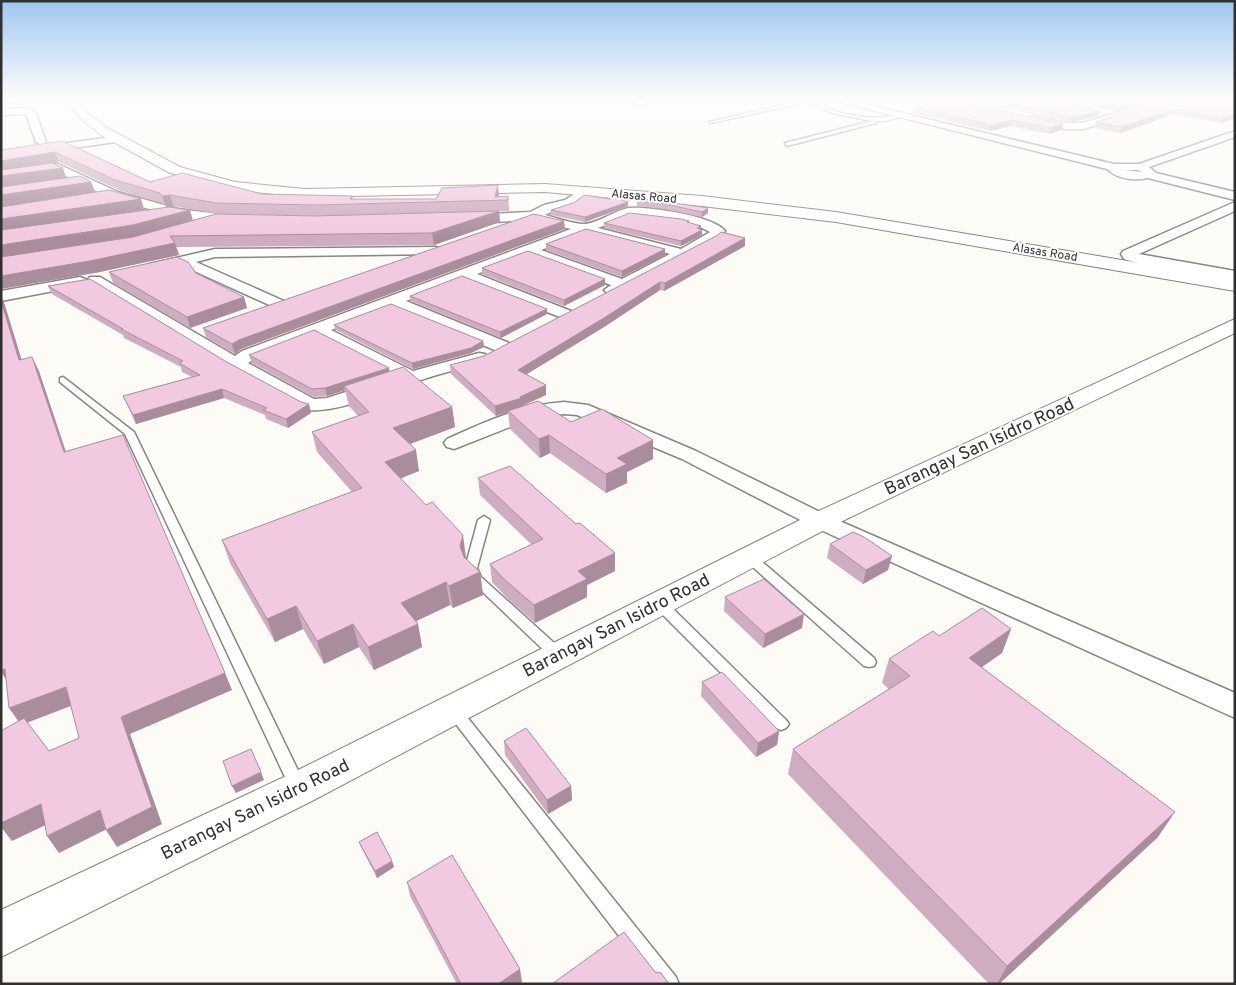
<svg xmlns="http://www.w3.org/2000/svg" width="1236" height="985" font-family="Overpass,sans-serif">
<rect width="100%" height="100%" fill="#fdfbf6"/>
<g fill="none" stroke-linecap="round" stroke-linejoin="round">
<defs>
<g id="service">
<polygon points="34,99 32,100 1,102 1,100"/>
<path d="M808,99H815L812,101C840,116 869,121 900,115L902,116L885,121H876V123L787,146L785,143L872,121L832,113L807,102L711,123L709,122Z"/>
<polygon points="63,377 134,432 306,787 304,792 298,794 292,792 125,434 60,382 60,378"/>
<polygon points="484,516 490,520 477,568 481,577 563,651 565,655 563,659 558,660 553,659 469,579 465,568 478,520"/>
<polygon points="749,553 753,554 874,658 876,662 874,666 869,667 864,666 745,560 743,557 745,554"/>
<polygon points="659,598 664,600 786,720 789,724 786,728 781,730 776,728 654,606 652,603 654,600"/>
<polygon points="454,705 459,707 676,977 679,984 656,984 449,715 446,711 449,707"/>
</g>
<g id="minor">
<polygon points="642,99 659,99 638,106 634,103"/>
<path d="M827,99H844L1114,164H1139L1235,131V137L1149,167L1156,173L1235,192V200L1148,178C1134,181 1117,179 1107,169ZM1124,170H1138L1142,172Z"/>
<polygon points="1161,99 1176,99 1084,129 1065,129 1029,121 1027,119 1032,116 1065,123 1083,123"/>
<polygon points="30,108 35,111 46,142 45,144 41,145 36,142 26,114 1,115 1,109"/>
<polygon points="119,136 124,139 123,141 1,158 1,152"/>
<polygon points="58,164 118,192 178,209 235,216 242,220 235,224 226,224 156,216 155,213 156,211 110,198 56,171 1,179 1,173"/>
<path d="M586,187L592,191C579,206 561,206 545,215C557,218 570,223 582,224C596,225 615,210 629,208C648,206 714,216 725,231L717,241L612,295L607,293L604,290L611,285L528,255L477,274L571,311L573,314L571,317L565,319L463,279L406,301L509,343L512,347L509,351L503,352L497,351L392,307L331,330L413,371L479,353L485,354L488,358L485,362C462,368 438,374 415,382C386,391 332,416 304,409L229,368L90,283L87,280L90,277H100L235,356L242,351L571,229L534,220L470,223L464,219L470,215L530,212L544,205L565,200ZM630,216C655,217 688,219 710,232L681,249L598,228ZM586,233L670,254L622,279L541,250ZM316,335L395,376L327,398L314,399L248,363L254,359Z"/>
<polygon points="1235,202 1235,211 1139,254 1235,271 1235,280 1141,264 1124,259 1121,254 1123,251"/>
<polygon points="435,247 440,248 442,251 440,254 215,257 196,262 284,301 286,304 284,307 278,309 181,265 155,271 150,270 148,267 150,264 215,249"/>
<polygon points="80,277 85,279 88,282 85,285 1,301 1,291"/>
<path d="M564,402L588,405L696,451L828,516L1235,693V718L812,526L682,459L577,415L564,414L535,417L454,449L447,447L444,443L447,439C485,422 521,405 564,402Z"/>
</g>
<g id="tertiary">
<polygon points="68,99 79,99 88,114 109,129 180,167 235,182 305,189 545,184 702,196 836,212 1235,279 1235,291 836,222 702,206 545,192 305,197 234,190 170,173 101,135 80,118"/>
<polygon points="1235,319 1235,333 830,527 312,801 1,957 1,910 284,777 810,515"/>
</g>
</defs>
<!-- service casing -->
<use href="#service" stroke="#888681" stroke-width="3"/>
<!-- minor casing -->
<use href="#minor" stroke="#888681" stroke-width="3"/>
<!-- tertiary casing -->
<use href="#tertiary" stroke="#888681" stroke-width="2"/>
<!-- service -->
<use href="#service" fill="#fff" fill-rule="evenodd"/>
<!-- minor -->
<use href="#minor" fill="#fff" fill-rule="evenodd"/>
<!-- tertiary -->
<use href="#tertiary" fill="#fff" fill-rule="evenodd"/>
</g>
<!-- wall -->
<g fill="#cfadc1">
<polygon points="969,99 1054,99 1060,103 1100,111 1098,116 1071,122 969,101"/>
<polygon points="1064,99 1153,99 1116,111 1066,101"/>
<polygon points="1235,99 1235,119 1220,123 1174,114 1120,133 1094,128 1096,122"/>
<polygon points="962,102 1063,124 1061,130 1050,134 1010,126 990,131 915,113 916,107"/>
<polygon points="62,141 150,182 262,194 352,196 353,199 436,199 508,196 509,207 509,211 499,211 500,222 434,245 176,247 179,255 95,273 91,182 95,192 141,199 144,210 193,221 318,216 219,214 173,206 166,207 164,204 119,190 59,162 53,163 63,168 66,178 1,187"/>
<polygon points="640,198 708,213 702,217 665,209 637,206 637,201"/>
<polygon points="573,203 628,206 585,222 551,215 551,210"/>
<polygon points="689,221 689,223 702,230 702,235 681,246 604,228 604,223"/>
<polygon points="565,229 241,349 235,354 206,337 203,328"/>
<polygon points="546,244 665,255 622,277 546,250"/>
<polygon points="745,246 664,291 660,290 604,327 526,374 546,395 523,406 571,422 653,440 653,459 627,472 627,483 606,493 550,453 540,458 510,429 508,412 496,416 451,374 450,365 484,356"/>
<polygon points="482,268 605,279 605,285 564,306 482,274"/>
<polygon points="109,272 196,273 247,308 190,328 113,283"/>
<polygon points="48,286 311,413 288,428 266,419 265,415 224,398 136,424 123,396 192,377 182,372 181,367 124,338 123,335 52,294"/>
<polygon points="410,296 547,314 501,338 411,301"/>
<polygon points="334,325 483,341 484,347 471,353 413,369 336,330"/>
<polygon points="249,355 389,372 452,407 455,427 409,444 419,471 401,478 466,558 466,559 480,572 483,595 453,608 450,605 416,621 418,624 422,647 374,670 359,647 324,664 303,629 275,642 230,563 222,540 352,492 317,452 312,432 358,416 349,406 345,390 327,396 314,397 252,363"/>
<polygon points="478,478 576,524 615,553 615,571 587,585 587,597 535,623 507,598 492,582 490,564 532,545 480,495"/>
<polygon points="830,544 888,570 863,584 827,558"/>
<polygon points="725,597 802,628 763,648 724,611"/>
<polygon points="1011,629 1002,653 982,667 1158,837 999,984 989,984 788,774 793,749 889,689 882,683 889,659 939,636"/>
<polygon points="702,682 779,731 777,745 756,757 701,696"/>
<polygon points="504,741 571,786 572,800 548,814 505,755"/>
<polygon points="359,842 392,861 394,867 377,878 362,849"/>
<polygon points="407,882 522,982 519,984 457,984 410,896"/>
</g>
<!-- shaded-wall -->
<g fill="#a98d9d">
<polygon points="1138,99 1153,99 1116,111 1118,106"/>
<polygon points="1176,109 1174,114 1120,133 1122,127"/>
<polygon points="1100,111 1098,116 1071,122 1073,117"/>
<polygon points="1235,114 1235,119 1220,123 1223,118"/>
<polygon points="1012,120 1010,126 990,131 991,125"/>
<polygon points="1063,124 1061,130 1050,134 1051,128"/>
<polygon points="55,152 59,162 1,172 1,161"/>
<polygon points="63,168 66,178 1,187 1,176"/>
<polygon points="91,182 95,192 1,207 1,195"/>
<polygon points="498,185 499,196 498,200 495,197"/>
<polygon points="170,195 173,206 166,207 162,196"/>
<polygon points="141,199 144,210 1,231 1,219"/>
<polygon points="628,202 628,206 585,222 585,217"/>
<polygon points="708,208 708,213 702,217 702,212"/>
<polygon points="190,210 193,221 137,236 1,258 1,245"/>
<polygon points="499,211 500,222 434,245 432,233"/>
<polygon points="564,221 565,229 241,349 235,354 232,344 239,340"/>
<polygon points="701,226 702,235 681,246 681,241 697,228"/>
<polygon points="745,238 745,246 664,291 665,283"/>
<polygon points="175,243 179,255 95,273 1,289 1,276"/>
<polygon points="665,249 665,255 622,277 622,271"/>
<polygon points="605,279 605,285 564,306 564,300"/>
<polygon points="660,282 660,290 604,327 519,379 518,370"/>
<polygon points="1,297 4,302 26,374 19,360 1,301"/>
<polygon points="244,297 247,308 190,328 187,317"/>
<polygon points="547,309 547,314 501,338 500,332"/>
<polygon points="483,341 484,347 471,353 413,369 412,363"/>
<polygon points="32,357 39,371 71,467 64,452"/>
<polygon points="389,368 390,376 344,386 345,390 327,396 325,388"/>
<polygon points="546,385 546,395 523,405 523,407 508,411 508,412 496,416 495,406"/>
<polygon points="222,389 224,398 136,424 133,415"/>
<polygon points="309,404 311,413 288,428 286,419"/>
<polygon points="452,407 455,427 397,449 393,428"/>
<polygon points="549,435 550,453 540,458 539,439"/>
<polygon points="653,440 653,459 627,472 627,483 606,493 606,474 617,458"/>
<polygon points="416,450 419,471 389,483 385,462"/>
<polygon points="463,535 466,558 463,569 460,546"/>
<polygon points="615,553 615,571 587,585 587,597 535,623 534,605 578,571"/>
<polygon points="892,556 888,570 863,584 866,570"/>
<polygon points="480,572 483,595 453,608 449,586"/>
<polygon points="446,582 450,605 406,626 401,603"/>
<polygon points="296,606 303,629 275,642 267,619"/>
<polygon points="804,614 802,628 763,648 765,634"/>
<polygon points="353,624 359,647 324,664 317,641"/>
<polygon points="418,624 422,647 374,670 368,647"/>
<polygon points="1011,629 1002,653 960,682 969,658"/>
<polygon points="5,669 12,688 1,672 1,670"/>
<polygon points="225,673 232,690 130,734 162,824 117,847 106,830 121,717"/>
<polygon points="66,687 76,704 21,725 9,708"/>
<polygon points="779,731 777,745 756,757 758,743"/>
<polygon points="261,772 264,780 236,793 232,786"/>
<polygon points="571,786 572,800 548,814 547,800"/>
<polygon points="41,804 52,822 12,841 1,827 1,823"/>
<polygon points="100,810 111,827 59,853 47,836"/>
<polygon points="1175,812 1158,837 999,984 997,984 1007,966"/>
<polygon points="392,861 394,867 377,878 375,871"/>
<polygon points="520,969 522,982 519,984 498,984"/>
</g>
<!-- building -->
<g fill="#f1c9e0" stroke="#a98d9d">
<polygon points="950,99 958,99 962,102 1063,124 1051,128 1012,120 991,125 916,107"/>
<polygon points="990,99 1054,99 1060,103 1100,111 1073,117"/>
<polygon points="1085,99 1138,99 1118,106"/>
<polygon points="1166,99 1235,99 1235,114 1223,118 1176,109 1122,127 1096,122"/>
<polygon points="62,141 150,182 182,173 262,194 352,196 350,199 436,199 442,188 498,185 495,197 508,196 508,200 316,205 216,203 170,195 162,196 160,193 115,180 55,152 1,161 1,150"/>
<polygon points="52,163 63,168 1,176 1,170"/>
<polygon points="80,176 91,182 1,195 1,187"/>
<polygon points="109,190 141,199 1,219 1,207"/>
<polygon points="585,195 609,199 614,197 628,202 585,217 551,210 573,203"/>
<polygon points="640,198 708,208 702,212 665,204 637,201"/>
<polygon points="169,207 190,210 133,225 1,245 1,230"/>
<polygon points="499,211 432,233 170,236 175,243 90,261 1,276 1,257 133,237 216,214 316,216"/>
<polygon points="630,213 681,219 689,221 687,222 701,226 697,228 702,230 681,241 604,223"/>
<polygon points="534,214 564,221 239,340 232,344 203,328"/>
<polygon points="586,229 665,249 622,271 546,244"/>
<polygon points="721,232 745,238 665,283 660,282 604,318 518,370 546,385 520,397 522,398 495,406 450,365 484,356 718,235"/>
<polygon points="528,251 605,279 564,300 482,268"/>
<polygon points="177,257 188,262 196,273 244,297 187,317 109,272"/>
<polygon points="462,276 547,309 500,332 410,296"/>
<polygon points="90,279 225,361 301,402 309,404 286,419 263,410 267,408 222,389 133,415 123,396 200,375 179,363 183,361 121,329 123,329 48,286"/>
<polygon points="1,301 19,360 32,357 64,452 123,435 225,673 121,717 152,807 106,830 100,810 47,836 41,804 1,823 1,731 24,718 49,751 79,738 66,687 9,708 5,669 1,670"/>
<polygon points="391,304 483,341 471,348 412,363 334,325"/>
<polygon points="314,330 389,368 325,388 312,389 249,355"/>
<polygon points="403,367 452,407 393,428 416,450 385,462 426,505 432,502 463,535 460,546 464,557 480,572 449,586 446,582 401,603 418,624 368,647 353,624 317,641 296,606 267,619 222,540 362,488 312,432 369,412 344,386"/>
<polygon points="538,401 571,422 602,409 653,440 617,458 627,464 606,474 549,435 539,439 508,411"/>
<polygon points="510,466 576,524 580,523 615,553 578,571 587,579 534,605 505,580 490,564 543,539 478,478"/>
<polygon points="853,532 864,537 892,556 866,570 830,544"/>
<polygon points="764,579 804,614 765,634 725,597"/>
<polygon points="982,608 1011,629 969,658 1175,812 1007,966 793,749 910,676 889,659 933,631 939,636"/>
<polygon points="722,672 779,731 758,743 702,682"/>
<polygon points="526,728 571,786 547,800 504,741"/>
<polygon points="251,749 261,772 232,786 223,761"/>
<polygon points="377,832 392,861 375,871 359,842"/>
<polygon points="452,855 520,969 498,984 461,984 407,882"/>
<polygon points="624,932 655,972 661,973 669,984 552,984"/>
</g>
<!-- sky -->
<linearGradient id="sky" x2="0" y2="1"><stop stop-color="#9ec7f1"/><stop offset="0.42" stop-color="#fefdfb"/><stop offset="1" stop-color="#fefdfb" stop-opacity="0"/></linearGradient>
<rect width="1236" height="237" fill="url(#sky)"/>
<g text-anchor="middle" stroke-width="4" stroke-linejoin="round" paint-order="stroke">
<!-- far-street labels -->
<g font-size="12" fill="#30302e" stroke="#fff">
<text transform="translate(644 196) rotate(5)" y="4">Alasas Road</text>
<text transform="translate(1045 252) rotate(9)" y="4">Alasas Road</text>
</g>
<!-- near-street labels -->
<g font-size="18" fill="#30302e" stroke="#fff">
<text transform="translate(979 446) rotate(-25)" y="6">Barangay San Isidro Road</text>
<text transform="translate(616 625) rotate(-27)" y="6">Barangay San Isidro Road</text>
<text transform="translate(255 809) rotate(-26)" y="6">Barangay San Isidro Road</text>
</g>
</g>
<!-- border -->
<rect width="1236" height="985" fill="none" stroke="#30302e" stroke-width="5"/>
</svg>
